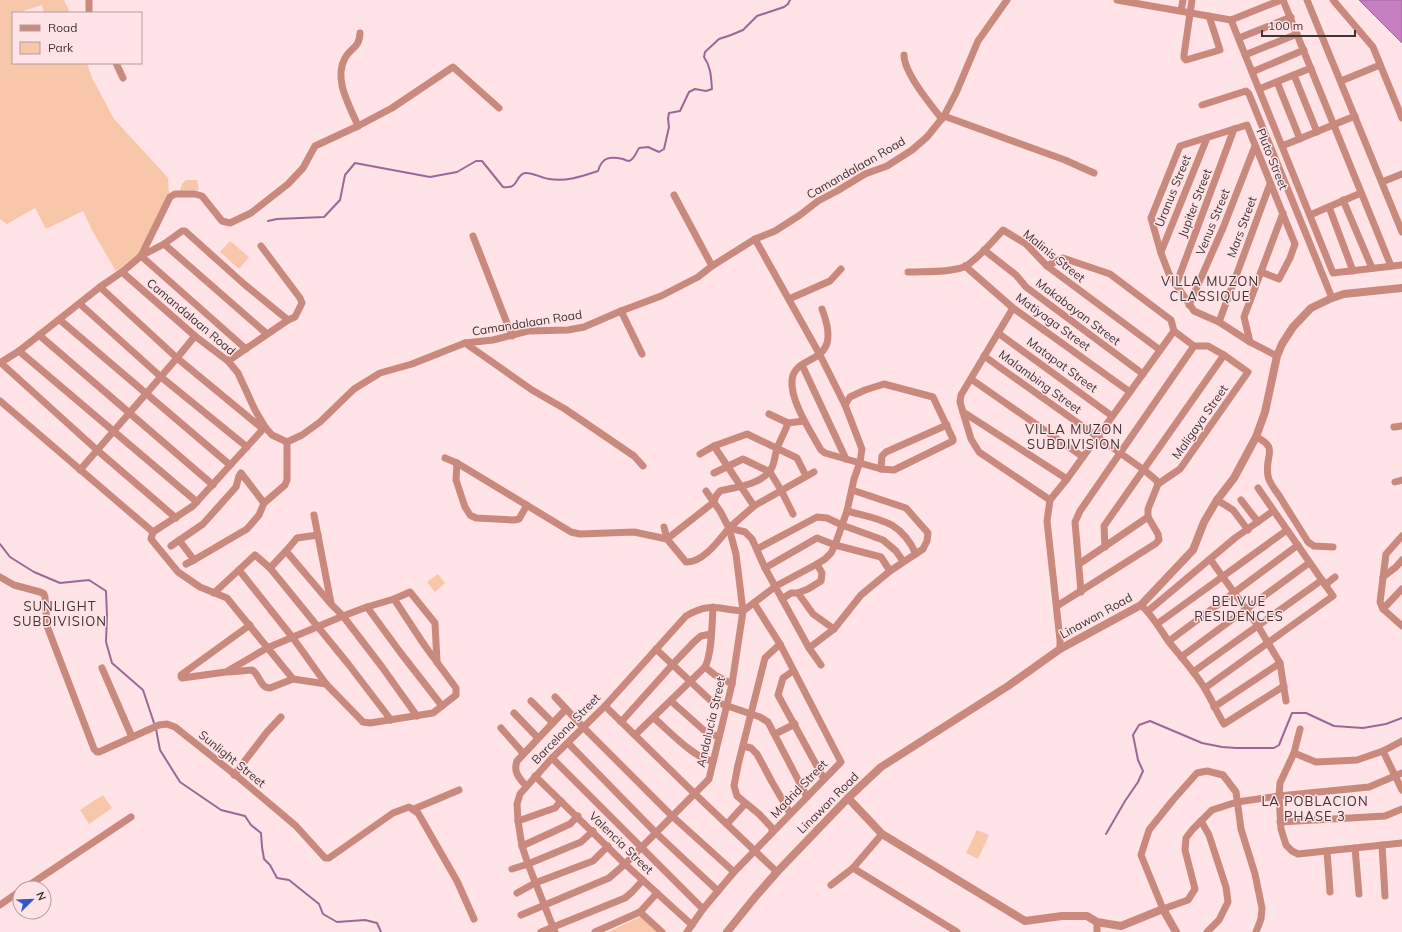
<svg xmlns="http://www.w3.org/2000/svg" width="1402" height="932" font-family="Mulish,sans-serif">
<rect width="100%" height="100%" fill="#ffe3e6"/>
<!-- green -->
<g fill="#f8c6a9">
<polygon points="0,0 64,0 70,13 44,13 42,5 23,11 23,13 13,13 13,63 87,63 92,78 114,119 168,178 169,193 139,254 116,271 93,232 83,211 46,229 35,208 7,224 0,219"/>
<polygon points="186,180 197,180 199,190 180,191 182,184"/>
<polygon points="230,241 249,257 239,269 220,252"/>
<polygon points="438,574 445,583 435,592 427,582"/>
<polygon points="103,795 112,808 89,824 80,810"/>
<polygon points="977,830 989,835 978,859 966,853"/>
<polygon points="642,916 659,932 608,932"/>
</g>
<!-- water -->
<polygon fill="#c47ec1" stroke="#9d6897" points="1359,0 1402,0 1402,43"/>
<g fill="none" stroke-linecap="round" stroke-linejoin="round">
<!-- stream -->
<g stroke="#9d6897" stroke-width="2">
<path d="M268,221L277,219L324,217L340,200L345,175L355,163L430,177L457,172L476,161H482L503,187C520,189 514,176 525,173C531,172 542,178 549,179C566,182 583,176 598,171C602,157 610,156 623,159C625,160 628,161 629,161C634,160 637,151 639,148L648,147L659,152L664,149L669,127L668,119L669,113L680,111L689,92L695,89L706,91L712,89C711,77 711,67 704,57L705,52L719,39L731,35L743,30L757,16L784,7L788,4L790,0"/>
<polyline points="0,544 10,557 34,572 60,583 89,580 106,591 107,616 106,642 112,663 143,690 154,723"/>
<polyline points="156,729 160,750 180,782 221,810 245,816 251,825 261,833 262,847 264,859 270,865 277,878 289,880 319,904 323,914 337,922 365,920 377,923 381,932"/>
<polyline points="1106,834 1125,801 1138,782 1143,771 1138,760 1133,735 1139,725 1150,721 1202,743 1222,747 1236,748 1274,748 1279,745 1292,713 1306,713 1334,726 1363,728 1386,724 1402,718"/>
</g>
<!-- minor -->
<g stroke="#ca897d" stroke-width="7">
<polyline points="89,0 89,13"/>
<polyline points="1117,0 1231,20 1281,0"/>
<polyline points="1192,0 1184,55 1184,58 1186,60 1220,50 1209,16"/>
<polyline points="1283,0 1391,266"/>
<polyline points="1307,0 1402,232"/>
<polyline points="1333,0 1373,47 1402,118"/>
<polyline points="1181,11 1183,0"/>
<polyline points="1231,20 1333,273 1402,265"/>
<polyline points="1239,38 1291,17"/>
<path d="M904,55C904,73 931,105 942,119"/>
<polyline points="1245,55 1297,34"/>
<polyline points="116,63 123,78"/>
<polyline points="1252,72 1304,50"/>
<polyline points="1294,75 1317,132"/>
<polyline points="1341,81 1380,65"/>
<polyline points="1277,82 1300,139"/>
<polyline points="1259,89 1311,68"/>
<polyline points="1202,105 1246,91 1249,94 1332,298"/>
<polyline points="944,116 1065,160 1094,173"/>
<path d="M358,126C350,106 333,80 345,58C352,46 359,49 360,33"/>
<polyline points="1282,146 1355,116"/>
<polyline points="1382,182 1402,174"/>
<polyline points="674,195 712,266"/>
<polyline points="1343,200 1372,268"/>
<polyline points="1329,207 1353,271"/>
<polyline points="1310,215 1361,193"/>
<polyline points="473,236 512,336"/>
<polyline points="164,244 267,334"/>
<polyline points="984,250 1016,275 1026,287 1143,374"/>
<polyline points="1161,252 1207,138"/>
<polyline points="141,256 170,197 175,194 195,194 202,196 222,221 230,223 251,213 288,184 303,168 315,146 358,126 392,108 453,67 499,108"/>
<polyline points="141,256 246,349"/>
<polyline points="965,266 1013,308 1130,392"/>
<polyline points="1047,266 1063,258 1110,274 1171,320 1174,331 1194,346 1208,346 1224,355 1248,372 1180,469 1158,484 1148,509 1148,517 1158,534 1159,540 1155,544 1057,606"/>
<polyline points="122,272 195,336 228,361 238,373 255,410 265,427 272,435 287,442 302,435 320,422 354,389 380,373 412,364 465,343 493,340 528,331 568,330 584,327 621,311 661,296 698,277 712,266 755,239 775,231 800,215 818,201 837,191 865,174 887,166 912,150 927,137 944,116 956,93 978,41 1007,0"/>
<path d="M908,272C926,271 947,273 964,267C975,262 994,240 1003,230L1026,244L1047,266L1160,350"/>
<polyline points="1261,272 1279,279 1290,258 1295,244 1247,125 1180,146 1151,218 1161,253 1169,274 1194,311 1219,322 1250,342 1277,356"/>
<polyline points="1176,285 1234,129"/>
<polyline points="100,287 177,358 263,429"/>
<polyline points="789,299 830,281 841,269"/>
<polyline points="80,304 161,377 247,447"/>
<polyline points="1189,305 1223,228 1255,146"/>
<polyline points="1013,308 961,395 960,402 971,439 979,452 1050,500"/>
<path d="M822,309C845,369 795,351 792,380C790,401 811,432 821,450L825,453L881,469L894,470L953,441V439L933,397L884,384L865,390L850,397L845,405"/>
<polyline points="621,311 642,354"/>
<polyline points="60,320 230,465"/>
<polyline points="1219,322 1270,184"/>
<polyline points="998,333 1112,416"/>
<polyline points="39,335 213,485"/>
<polyline points="1250,342 1244,317 1283,213"/>
<polyline points="465,343 532,390 565,409 634,456 643,466"/>
<polyline points="19,351 197,502"/>
<polyline points="984,356 1144,470 1156,480 1158,484"/>
<polyline points="228,361 288,320 295,317 302,303 300,298 261,246"/>
<polyline points="0,363 19,351 100,287 122,272 141,256 164,244 182,231 185,231 244,284 288,320"/>
<polyline points="1,363 97,450 176,518"/>
<polyline points="802,365 846,459"/>
<polyline points="971,379 1083,457"/>
<polyline points="0,401 153,532"/>
<polyline points="963,412 1067,479"/>
<polyline points="769,414 788,423"/>
<polyline points="265,427 193,506 153,532 151,539 178,572 200,587 227,598 293,679 326,684"/>
<polyline points="1394,427 1402,426"/>
<path d="M1256,437C1280,448 1264,455 1268,476C1269,483 1276,491 1280,497C1289,512 1299,527 1308,542L1314,546L1333,547"/>
<polyline points="714,446 754,506"/>
<polyline points="700,454 714,446 747,434 797,458 806,476"/>
<path d="M445,458L457,463L571,532L580,534L634,532L667,539L714,502L716,496L720,491C736,487 758,485 769,472C775,466 774,457 777,449C780,440 785,432 788,423L804,421"/>
<polyline points="457,463 456,480 465,507 470,515 476,518 514,520 519,519 527,505"/>
<polyline points="881,469 882,456 886,452 947,425"/>
<polyline points="80,470 177,358 195,336"/>
<polyline points="714,473 743,459 770,472 781,490 793,514"/>
<polyline points="1395,482 1402,480"/>
<polyline points="1217,500 1233,510 1248,530"/>
<polyline points="1241,500 1258,522"/>
<path d="M847,511C880,520 900,520 916,554"/>
<polyline points="314,515 331,603"/>
<path d="M664,527L667,539L686,562C703,563 719,540 729,528L745,532L752,539L765,568L809,648L821,665"/>
<polyline points="729,528 754,506 814,472"/>
<polyline points="1402,536 1386,554 1380,602 1383,609 1402,626"/>
<polyline points="179,540 194,560 186,564"/>
<polyline points="171,546 203,524 236,487 239,476 241,473 264,503"/>
<polyline points="1105,547 1104,526 1224,355"/>
<polyline points="757,549 817,517 827,518 842,525 883,540 896,551 903,561"/>
<polyline points="286,551 331,604 343,616 382,667 417,716"/>
<polyline points="1210,559 1258,626 1280,663 1286,701"/>
<polyline points="194,560 247,529 259,515 264,503 285,485 287,480 287,442"/>
<polyline points="1079,564 1148,517"/>
<polyline points="270,568 286,551 297,538 318,535"/>
<polyline points="765,568 817,538 835,545 881,557 890,571"/>
<polyline points="239,570 293,638 326,684 363,722 370,723 433,713 456,695 456,688 425,646 394,599"/>
<polyline points="0,577 14,585 40,592 44,594 45,597 47,626 94,749 97,752 99,752 159,725 167,724 175,727 238,777 296,826 325,858 329,858 393,813 409,807 418,813 457,881 474,919"/>
<polyline points="1383,577 1396,567 1402,560"/>
<polyline points="1325,585 1335,577"/>
<polyline points="1081,592 1075,522 1080,511 1194,346"/>
<polyline points="214,593 255,555 270,568 349,665 391,720"/>
<polyline points="798,593 808,589 821,581 822,573 817,564"/>
<polyline points="782,599 791,593 798,593 813,614 834,629"/>
<path d="M1141,605C1152,615 1160,629 1169,642C1181,657 1195,672 1205,689C1212,700 1217,713 1224,724L1284,686"/>
<polyline points="1383,609 1402,589"/>
<polyline points="1148,611 1235,538 1273,511"/>
<polyline points="1157,624 1287,530"/>
<polyline points="250,625 185,672 181,675 181,677 182,678 226,672 267,648 343,616 367,607"/>
<polyline points="1169,641 1298,545"/>
<polyline points="809,648 834,629 861,595 890,571 923,549 927,541 928,533 906,508 852,490"/>
<polyline points="656,649 710,700 760,717 768,722 807,797"/>
<polyline points="1060,649 1060,640 1047,521 1050,500 1067,479 1174,331"/>
<polyline points="1181,657 1309,563"/>
<polyline points="437,662 435,623 410,592 394,599 367,607 400,652 442,706"/>
<polyline points="705,667 715,675 732,684"/>
<polyline points="102,668 132,737"/>
<polyline points="793,671 783,678 778,695 824,779"/>
<path d="M229,672L252,670C260,675 260,688 270,688L293,679"/>
<polyline points="1193,672 1322,580"/>
<polyline points="1205,688 1333,596 1258,488"/>
<polyline points="555,697 583,727 672,816 734,872"/>
<polyline points="531,701 553,723"/>
<polyline points="671,701 708,734 719,736"/>
<polyline points="605,706 695,794 777,872"/>
<polyline points="1214,707 1280,663"/>
<polyline points="514,713 538,738"/>
<path d="M654,718C669,731 695,759 713,761"/>
<polyline points="621,722 673,664 695,641 701,636 711,634"/>
<polyline points="501,728 523,753"/>
<polyline points="1300,729 1294,753 1280,783 1279,796 1281,829 1286,845 1292,851 1298,854 1402,843"/>
<polyline points="775,734 795,724"/>
<path d="M635,735L705,667C712,654 712,623 713,607"/>
<polyline points="568,743 656,833 718,891"/>
<polyline points="743,746 751,748 757,754 772,782 790,813"/>
<polyline points="1383,751 1402,790"/>
<polyline points="1294,753 1316,762 1357,760 1383,751 1402,741"/>
<polyline points="552,758 703,909"/>
<polyline points="234,775 267,732 281,717"/>
<polyline points="535,776 625,864 692,925"/>
<path d="M526,786C519,778 513,772 517,761L566,709"/>
<polyline points="414,809 459,790"/>
<polyline points="518,821 555,808 561,801"/>
<polyline points="1201,821 1209,835 1226,887 1228,902 1219,920 1207,932"/>
<polyline points="1280,822 1385,816 1402,809"/>
<polyline points="727,824 745,804"/>
<polyline points="772,832 772,828 759,814 737,796 734,786 738,765 765,658 780,644"/>
<polyline points="1382,845 1385,896"/>
<polyline points="522,846 570,824 578,816"/>
<polyline points="1355,848 1359,894"/>
<polyline points="1327,851 1330,892"/>
<polyline points="853,868 957,932"/>
<polyline points="512,869 528,864 581,842 593,831"/>
<polyline points="831,885 853,868 882,834"/>
<polyline points="25,888 131,817"/>
<polyline points="517,893 535,883 593,861 608,846"/>
<polyline points="0,905 20,891"/>
<polyline points="640,912 662,932"/>
<polyline points="521,915 609,878 625,864 709,779 732,684 743,611 736,554 729,528 720,511 706,491"/>
<polyline points="541,932 625,898 632,892 643,880"/>
<path d="M555,932L528,864L522,846L518,821L517,804L520,794L552,758L605,706L686,616C710,602 717,609 743,611L776,586L817,564L825,559L831,553L835,545L847,511L854,479L860,462L862,449L845,405L820,355L755,239"/>
<polyline points="595,932 640,912 657,893"/>
<polyline points="687,932 703,909 734,872 841,762 780,644 754,603"/>
<polyline points="1097,932 1097,922"/>
<polyline points="1256,932 1261,919 1262,908 1255,874 1241,829 1236,792 1223,775 1207,771 1197,773 1173,800 1149,830 1141,855 1163,909 1188,900 1195,889 1185,850 1186,838 1192,830 1212,810 1237,802 1279,796 1369,787 1402,773"/>
</g>
<!-- tertiary -->
<g stroke="#ca897d" stroke-width="8">
<polyline points="848,798 882,834 1025,921 1062,916 1087,916 1097,922 1121,926 1163,909 1176,932"/>
<polyline points="727,932 756,896 777,872 848,798 881,767 1008,686 1060,649 1141,605 1193,550 1204,522 1217,500 1234,478 1256,437 1265,412 1277,356 1282,344 1293,327 1311,308 1332,298 1344,294 1402,288"/>
</g>
</g>
<g text-anchor="middle" stroke-width="3" stroke-linejoin="round" paint-order="stroke">
<!-- street labels -->
<g font-size="12" fill="#413335" stroke="#ffe3e6">
<text transform="translate(1272 159) rotate(68)" y="4">Pluto Street</text>
<text transform="translate(856 168) rotate(-30)" y="4">Camandalaan Road</text>
<text transform="translate(1173 191) rotate(-68)" y="4">Uranus Street</text>
<text transform="translate(1195 203) rotate(-69)" y="4">Jupiter Street</text>
<text transform="translate(1213 222) rotate(-68)" y="4">Venus Street</text>
<text transform="translate(1242 227) rotate(-70)" y="4">Mars Street</text>
<text transform="translate(1054 256) rotate(39)" y="4">Malinis Street</text>
<text transform="translate(1078 312) rotate(37)" y="4">Makabayan Street</text>
<text transform="translate(191 317) rotate(40)" y="4">Camandalaan Road</text>
<text transform="translate(1053 322) rotate(36)" y="4">Matiyaga Street</text>
<text transform="translate(527 323) rotate(-9)" y="4">Camandalaan Road</text>
<text transform="translate(1062 365) rotate(36)" y="4">Matapat Street</text>
<text transform="translate(1040 382) rotate(36)" y="4">Malambing Street</text>
<text transform="translate(1200 422) rotate(-55)" y="4">Maligaya Street</text>
<text transform="translate(1096 616) rotate(-29)" y="4">Linawan Road</text>
<text transform="translate(711 722) rotate(-77)" y="4">Andalucia Street</text>
<text transform="translate(566 729) rotate(-46)" y="4">Barcelona Street</text>
<text transform="translate(232 759) rotate(39)" y="4">Sunlight Street</text>
<text transform="translate(799 789) rotate(-46)" y="4">Madrid Street</text>
<text transform="translate(828 803) rotate(-45)" y="4">Linawan Road</text>
<text transform="translate(621 843) rotate(44)" y="4">Valencia Street</text>
</g>
<!-- neighbourhood labels -->
<g font-size="13" letter-spacing="1" fill="#413335" stroke="#ffe3e6">
<text x="1210" y="286">VILLA MUZON<tspan x="1210" dy="15">CLASSIQUE</tspan></text>
<text x="1074" y="434">VILLA MUZON<tspan x="1074" dy="15">SUBDIVISION</tspan></text>
<text x="1239" y="606">BELVUE<tspan x="1239" dy="15">RESIDENCES</tspan></text>
<text x="60" y="611">SUNLIGHT<tspan x="60" dy="15">SUBDIVISION</tspan></text>
<text x="1315" y="806">LA POBLACION<tspan x="1315" dy="15">PHASE 3</tspan></text>
</g>
</g>
<!-- legend -->
<rect x="12" y="12" width="130" height="52" fill="#ffe3e6" stroke="#b39d9f"/>
<rect x="20" y="25" width="20" height="6" fill="#ca897d" stroke="#b39d9f"/>
<text x="48" y="32" font-size="12" fill="#413335">Road</text>
<rect x="20" y="42" width="20" height="12" fill="#f8c6a9" stroke="#b39d9f"/>
<text x="48" y="52" font-size="12" fill="#413335">Park</text>
<!-- north arrow -->
<g transform="translate(32 900) rotate(67)"><circle r="19" fill="#ffe3e6" stroke="#b39d9f"/>
<path d="M0-3L7 15L0 10L-7 15Z" fill="#3259c9"/>
<text y="-6" font-size="11" font-weight="bold" text-anchor="middle" fill="#413335">N</text>
</g>
<!-- scale -->
<path d="M1262 30v6h93v-6" fill="none" stroke="#413335" stroke-width="2"/>
<text x="1268" y="30" font-size="12" fill="#413335" stroke="#ffe3e6" stroke-width="3" paint-order="stroke">100 m</text>
</svg>
